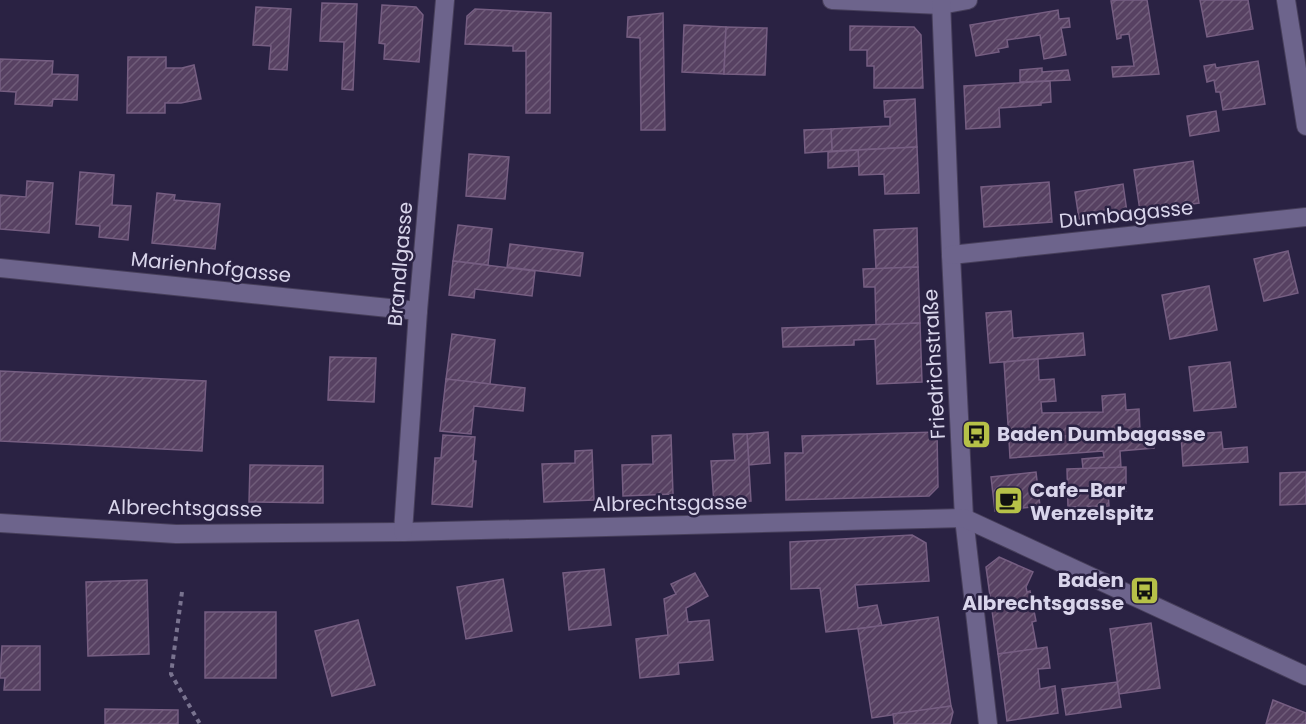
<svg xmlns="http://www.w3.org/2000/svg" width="1306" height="724" font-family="Poppins,sans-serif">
<defs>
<pattern id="building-hatch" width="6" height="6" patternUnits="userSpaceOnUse" patternTransform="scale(1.5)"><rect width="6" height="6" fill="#574162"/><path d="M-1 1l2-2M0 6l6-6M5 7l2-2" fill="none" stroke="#6f5c79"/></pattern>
</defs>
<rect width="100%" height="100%" fill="#2a2243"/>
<!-- building -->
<g fill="url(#building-hatch)" stroke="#765e82" stroke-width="1.5">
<polygon points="1118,0 1147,0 1159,74 1113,77 1112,67 1134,66 1129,34 1121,35 1121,38 1117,39 1111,1"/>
<polygon points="1200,0 1248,0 1253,29 1207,37"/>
<polygon points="322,3 357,4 353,90 342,89 344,42 320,41"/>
<polygon points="382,5 416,7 423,15 419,62 384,59 385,44 379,43"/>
<polygon points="256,7 291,9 287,70 269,69 271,46 253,45"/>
<polygon points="475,9 551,13 550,113 526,113 526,51 513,51 513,46 465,44 467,16"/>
<polygon points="1058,10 1059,19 1069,18 1070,27 1061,28 1066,55 1044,59 1040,35 1007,40 1008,47 998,49 999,52 976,56 970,25"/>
<polygon points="663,13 665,130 641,130 640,38 627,37 628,17"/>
<polygon points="684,25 726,27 724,74 682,72"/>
<polygon points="850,26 914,27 921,35 923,88 874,88 874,66 867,66 867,50 850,50"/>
<polygon points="726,27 767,28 765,75 724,74"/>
<polygon points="128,57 166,57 166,68 182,68 194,65 201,99 181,103 165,103 165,113 127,113"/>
<polygon points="0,59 53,61 52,74 78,75 77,100 53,99 52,106 15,104 16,92 0,91"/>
<polygon points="1258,61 1265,104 1223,110 1220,92 1216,92 1214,80 1207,82 1204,66 1215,64 1216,68"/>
<polygon points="1042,68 1042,72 1068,70 1070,80 1020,82 1020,70"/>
<polygon points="1050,81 1051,102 1041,103 1041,105 999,108 1000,127 966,129 964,86"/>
<polygon points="915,99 917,147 832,151 831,129 890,126 890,117 885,117 884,101"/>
<polygon points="1216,111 1219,131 1190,136 1187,116"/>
<polygon points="831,129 832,151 805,153 804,130"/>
<polygon points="917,147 919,193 885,194 884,174 859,175 858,150"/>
<polygon points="858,150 859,166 828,168 828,152"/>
<polygon points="469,154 509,157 505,199 466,196"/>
<polygon points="1193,161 1199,203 1140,211 1134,170"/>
<polygon points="80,172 114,175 112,205 131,206 128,240 99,237 100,226 76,224"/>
<polygon points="27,181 53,183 49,233 0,229 0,195 26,197"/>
<polygon points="1049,182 1052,222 984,227 981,187"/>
<polygon points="1123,184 1127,212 1079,219 1075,192"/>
<polygon points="157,193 175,195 174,200 220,204 215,249 152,243"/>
<polygon points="458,225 492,229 488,265 453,261"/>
<polygon points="917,228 918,267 876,269 874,230"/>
<polygon points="510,244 583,253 580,276 507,267"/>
<polygon points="1288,251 1298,293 1264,301 1254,259"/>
<polygon points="453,261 535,271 532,296 475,289 474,298 449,295"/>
<polygon points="918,267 920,323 876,325 875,287 864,287 863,269"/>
<polygon points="1209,286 1217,330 1170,339 1162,295"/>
<polygon points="1011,311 1013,338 1083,333 1085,355 990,363 986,313"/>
<polygon points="920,323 922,382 877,384 875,339 854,340 854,345 783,347 782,328"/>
<polygon points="452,334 495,340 490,384 446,379"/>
<polygon points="330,357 376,358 374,402 328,400"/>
<polygon points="1038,359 1039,380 1054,379 1056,401 1041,402 1042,413 1103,412 1102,396 1125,394 1126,410 1139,409 1140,431 1009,440 1004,362"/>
<polygon points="1230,362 1236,407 1194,411 1189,367"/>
<polygon points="0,371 206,381 202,451 0,441"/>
<polygon points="446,379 525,388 523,411 474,406 471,434 440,431"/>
<polygon points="1153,430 1154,448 1120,451 1121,468 1083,469 1082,459 1104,457 1103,451 1010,458 1009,440"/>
<polygon points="768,432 770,463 749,465 747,434"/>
<polygon points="937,432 938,487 929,496 786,500 785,453 803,453 802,436"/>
<polygon points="1221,432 1223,449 1247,447 1248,462 1183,466 1181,435"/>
<polygon points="733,434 747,434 751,501 714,504 711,461 735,460"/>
<polygon points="443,435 475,437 473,461 476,461 472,507 432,504 435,458 441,458"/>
<polygon points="671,435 673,494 623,496 622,465 653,464 652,436"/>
<polygon points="592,450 594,500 544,502 542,464 575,463 575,451"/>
<polygon points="250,465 323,466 323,503 249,502"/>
<polygon points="1126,467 1126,491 1108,491 1109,506 1068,507 1067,469"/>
<polygon points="1036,472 1040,506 995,511 991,477"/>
<polygon points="1306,472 1306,504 1280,505 1280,473"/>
<polygon points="912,535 926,543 929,581 855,585 858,608 877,605 882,626 826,632 820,588 791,589 790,542"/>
<polygon points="999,557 1033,572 1026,587 1027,592 1030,591 1036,621 1032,622 1037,649 998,654 986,567"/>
<polygon points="604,569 611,625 569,630 563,573"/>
<polygon points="695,573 708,596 686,608 688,622 709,620 713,660 678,663 679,674 640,678 636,639 668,635 664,599 676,594 671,584"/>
<polygon points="503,579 512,631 466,639 457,587"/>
<polygon points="147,580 149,654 88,656 86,582"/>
<rect x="205" y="612" width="71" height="66"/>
<polygon points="938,617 951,706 872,718 858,629"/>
<polygon points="358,620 375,685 332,696 315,631"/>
<polygon points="1151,623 1160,688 1119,694 1110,629"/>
<polygon points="2,646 40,646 40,690 4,690 5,678 0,678"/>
<polygon points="1047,647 1050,668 1038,669 1040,689 1055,686 1058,713 1007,721 998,654"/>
<polygon points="1117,682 1121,707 1066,715 1062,689"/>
<polygon points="1273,700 1306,713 1306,724 1266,724"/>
<polygon points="951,706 953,712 950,724 894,724 893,714"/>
<polygon points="105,709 178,710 178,724 105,724"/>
</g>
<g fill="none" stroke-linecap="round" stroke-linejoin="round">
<defs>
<g id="street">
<polyline points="832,0 941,5 968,0"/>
<polyline points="941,0 951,255 964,518 988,724"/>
<polyline points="1286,0 1306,126"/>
<polyline points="951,255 1306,217"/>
<polyline points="0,268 418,311"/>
<polyline points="0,523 176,534 403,532 964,518 1306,676"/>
<polyline points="403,532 418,311 445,0"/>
</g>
</defs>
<!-- street casing -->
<use href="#street" stroke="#473f5b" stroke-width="20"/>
<!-- path -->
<polyline stroke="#79738f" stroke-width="4" stroke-dasharray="4.5 4.5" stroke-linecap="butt" points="182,592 171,674 200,724"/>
<!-- street -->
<use href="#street" stroke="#6d648c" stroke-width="18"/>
</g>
<!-- icons -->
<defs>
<symbol id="bus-square" viewBox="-11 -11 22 22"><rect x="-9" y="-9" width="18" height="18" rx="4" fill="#b6c148" stroke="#2a2243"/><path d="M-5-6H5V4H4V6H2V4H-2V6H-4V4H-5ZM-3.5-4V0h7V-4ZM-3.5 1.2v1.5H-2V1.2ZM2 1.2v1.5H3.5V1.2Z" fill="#111"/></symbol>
<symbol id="cafe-square" viewBox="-11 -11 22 22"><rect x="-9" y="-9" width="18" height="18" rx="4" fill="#b6c148" stroke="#2a2243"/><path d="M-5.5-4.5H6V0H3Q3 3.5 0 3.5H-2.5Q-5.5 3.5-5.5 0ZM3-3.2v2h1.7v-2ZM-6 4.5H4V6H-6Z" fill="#111"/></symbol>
</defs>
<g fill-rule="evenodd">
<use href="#bus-square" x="960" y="418" width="33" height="33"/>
<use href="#cafe-square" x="992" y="484" width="33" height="33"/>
<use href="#bus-square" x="1128" y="574" width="33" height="33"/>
</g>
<g text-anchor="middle" stroke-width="5" stroke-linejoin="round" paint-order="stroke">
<!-- street labels -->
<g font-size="20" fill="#d9d5eb" stroke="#2a2243">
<text transform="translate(1126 214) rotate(-6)" y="7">Dumbagasse</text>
<text transform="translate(400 264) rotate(-85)" y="7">Brandlgasse</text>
<text transform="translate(211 267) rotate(6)" y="7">Marienhofgasse</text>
<text transform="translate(934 364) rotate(-93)" y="7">Friedrichstraße</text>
<text transform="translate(670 503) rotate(-1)" y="7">Albrechtsgasse</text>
<text transform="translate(185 508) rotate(1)" y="7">Albrechtsgasse</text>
</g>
<!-- poi labels -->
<g font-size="20" font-weight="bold" fill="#d9d5eb" stroke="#2a2243" text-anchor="start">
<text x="997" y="441">Baden Dumbagasse</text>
<text x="1030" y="497">Cafe-Bar<tspan x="1030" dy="23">Wenzelspitz</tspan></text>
<text x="1124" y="587" text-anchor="end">Baden<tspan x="1124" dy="23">Albrechtsgasse</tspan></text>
</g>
</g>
</svg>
